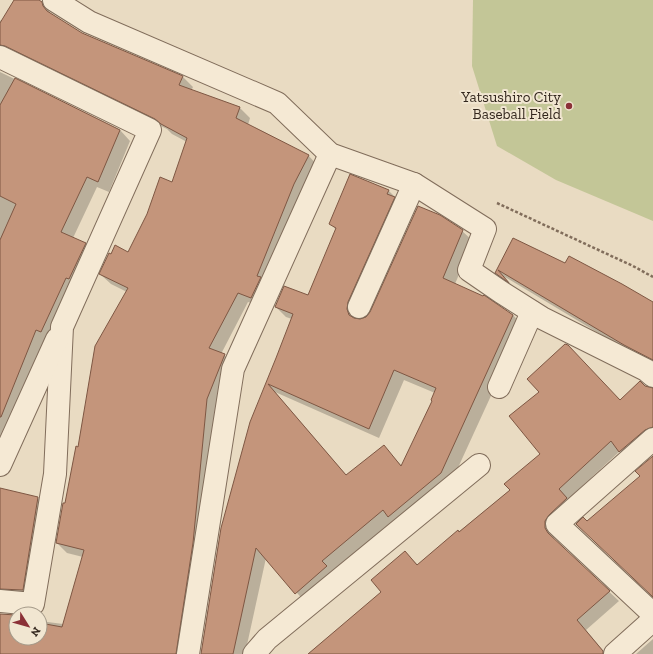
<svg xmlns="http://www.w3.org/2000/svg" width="653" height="654" font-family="'Zilla Slab',serif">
<rect width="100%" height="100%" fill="#e9dbc2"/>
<!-- green -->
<polygon fill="#c3c697" points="473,0 653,0 653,221 556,180 497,146 472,66"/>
<!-- shadow -->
<g fill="#0003" fill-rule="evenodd">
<polygon points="15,0 37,0 41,2 52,15 82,34 183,77 193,87 191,91 240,108 250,118 248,125 308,155 318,166 262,307 248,302 221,354 224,355 234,365 187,654 0,654 0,615 16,616 16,638 40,638 40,621 63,624 83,557 67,553 57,543 79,448 127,292 111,284 100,274 129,253 173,183 187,142 172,134 167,129 17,56 0,61 0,20 2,22"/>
<polygon points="0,72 120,130 130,141 109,192 97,187 73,238 85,244 96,254 0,442"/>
<path d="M388,190L399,201L358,312L356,320L367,318L462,231L473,241L455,284L513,315L523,326L451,483L399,526L393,521L332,571L337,577L306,603L266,558L245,654H202L251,422L292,319L286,317L276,307L308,296L336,230L331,224ZM404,380L435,393L433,401L402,466L383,446L347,476L275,392L379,438Z"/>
<polygon points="514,239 565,265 653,303 653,364 635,355 505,277 513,287 506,283 496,273"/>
<polygon points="640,383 651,389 653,389 653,441 630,461 620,451 568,499 576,509 555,531 554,538 557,543 619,601 586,630 606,654 308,654 382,592 405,552 418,565 620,401"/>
<polygon points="0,489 38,498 48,508 33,600 0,604"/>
<polygon points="653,639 653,654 636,654"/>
</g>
<!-- building -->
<g fill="#c4957b" stroke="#7e5743" fill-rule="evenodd">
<polygon points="14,0 39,0 42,2 43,6 47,11 82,33 183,76 179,85 240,107 236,118 309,155 294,184 257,276 261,277 251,298 238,293 209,348 225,354 207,399 193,543 176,654 0,654 0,614 16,615 16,638 40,638 40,623 62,627 84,550 56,543 63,503 65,503 76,446 78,447 95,346 128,288 99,274 109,253 111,254 115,245 128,252 147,214 160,177 172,182 187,138 161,124 155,119 5,46 0,45 0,23"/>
<polygon points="15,78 120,130 98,182 87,177 61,232 86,243 69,279 66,278 41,332 36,330 1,417 0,417 0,240 16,204 0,196 0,105"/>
<path d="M350,174L389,190L387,194L395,197L348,302L347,309L349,315L354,318L360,319L366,317L370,312L418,206L440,215L463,230L443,278L483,296L484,295L513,315L441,473L388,517L383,510L322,561L327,566L295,594L256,548L233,654H201L221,528L250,422L276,358L293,314L275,307L284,286L308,295L336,228L329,224ZM394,370L436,388L431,400L432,401L401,466L384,445L346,475L268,384L369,429Z"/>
<polygon points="513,238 565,263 569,256 622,284 653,302 653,360 624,345 498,270 509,283 495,273"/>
<polygon points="565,344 568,345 620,400 640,381 645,386 653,388 653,427 645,430 619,452 611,441 559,489 567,498 549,515 545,521 545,528 548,533 610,591 577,620 603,651 603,654 308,654 381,592 371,580 405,551 417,565 458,530 459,532 510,490 504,484 540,454 509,416 539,392 527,379"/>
<polygon points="653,456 653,597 576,524 583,517 587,521 640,476 635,471"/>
<polygon points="0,488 38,497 23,590 0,589"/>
</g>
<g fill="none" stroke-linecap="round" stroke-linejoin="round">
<defs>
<g id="minor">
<polyline points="54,0 89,22 277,103 330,154 414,184 485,229 469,270 501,292 542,318 646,370 653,376"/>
<polyline points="0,57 150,130 62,327 55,474 33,604 0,601"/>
<polyline points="359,307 414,184"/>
<polyline points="499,387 532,312"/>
<polyline points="653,439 557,524 653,614"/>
<polyline points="0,465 57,339"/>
<polyline points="188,654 233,369 330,154"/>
<polyline points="254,654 267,639 479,465"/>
<polyline points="615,654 653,620"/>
</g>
</defs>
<!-- minor casing -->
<use href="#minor" stroke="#816d5b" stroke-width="24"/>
<!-- path -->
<polyline stroke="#816d5b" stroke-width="2.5" stroke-dasharray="3 2" stroke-linecap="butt" points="497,203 633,266 653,277"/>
<!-- minor -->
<use href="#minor" stroke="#f5e9d4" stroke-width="22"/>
</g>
<!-- markers -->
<circle fill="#8b3137" stroke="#f1e6d1" stroke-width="1.5" cx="569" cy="106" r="4"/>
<g text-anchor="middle" stroke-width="4" stroke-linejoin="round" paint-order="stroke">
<!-- poi labels -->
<g font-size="15" fill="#33271e" stroke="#f1e6d1" text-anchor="end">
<text x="561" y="102">Yatsushiro City<tspan x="561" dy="17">Baseball Field</tspan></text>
</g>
</g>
<!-- north arrow -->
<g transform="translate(28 626) rotate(127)"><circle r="19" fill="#f1e6d1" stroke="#a59a89"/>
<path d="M0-3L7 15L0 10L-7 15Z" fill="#8b3137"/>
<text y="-6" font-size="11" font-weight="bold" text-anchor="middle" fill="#33271e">N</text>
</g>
</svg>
